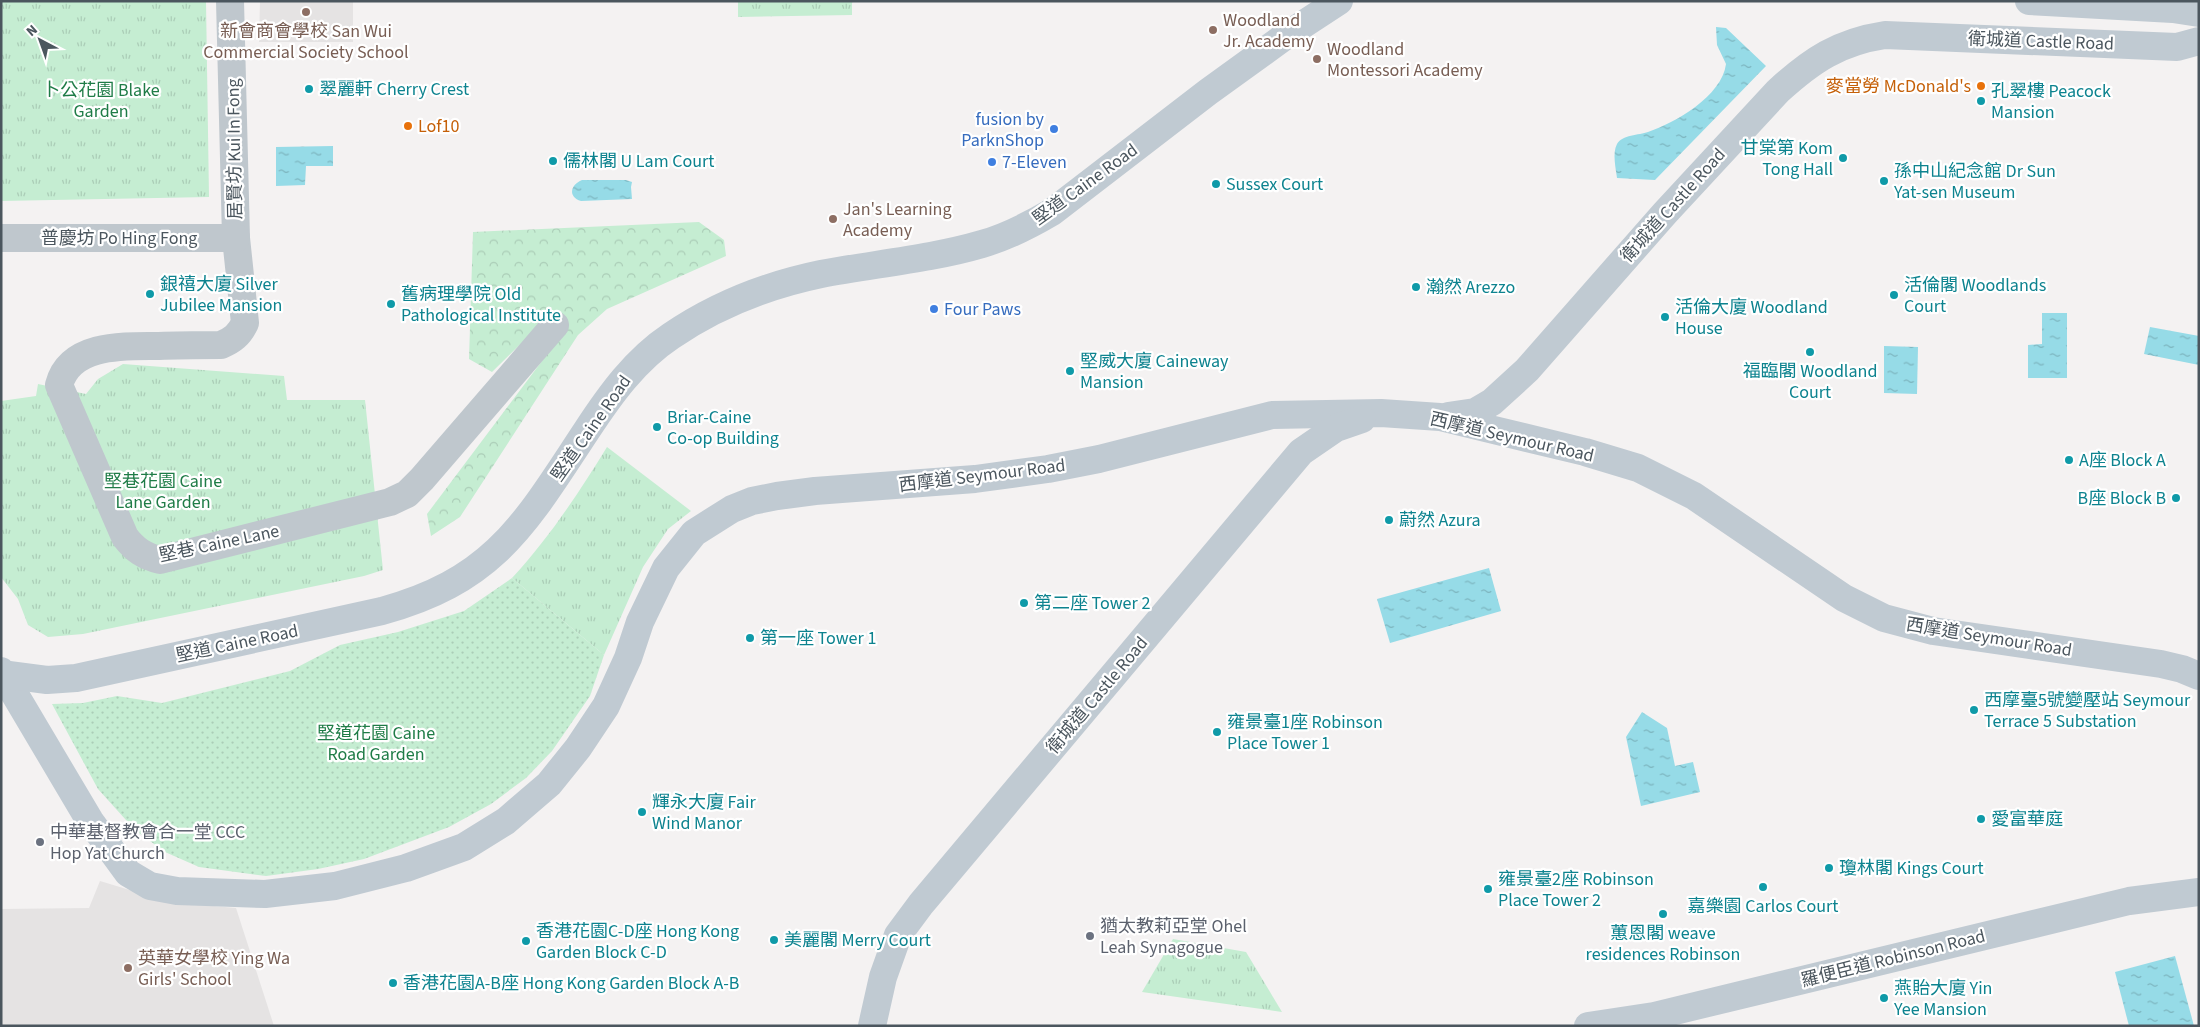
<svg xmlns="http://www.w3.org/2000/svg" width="2200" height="1027" font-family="'Source Sans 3','Noto Sans TC',sans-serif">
<defs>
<pattern id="forest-crowns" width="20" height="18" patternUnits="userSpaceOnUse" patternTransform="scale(1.25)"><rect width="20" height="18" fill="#c5edd2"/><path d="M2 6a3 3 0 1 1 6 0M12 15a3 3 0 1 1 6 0" fill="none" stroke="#abcdb7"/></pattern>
<pattern id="park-tufts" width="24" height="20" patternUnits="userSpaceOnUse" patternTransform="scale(1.25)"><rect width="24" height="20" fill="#c5edd2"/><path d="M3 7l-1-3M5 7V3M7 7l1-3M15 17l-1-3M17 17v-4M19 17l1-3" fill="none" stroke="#abcdb7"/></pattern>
<pattern id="garden-dots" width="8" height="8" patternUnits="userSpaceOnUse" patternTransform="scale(1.25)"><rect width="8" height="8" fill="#c5edd2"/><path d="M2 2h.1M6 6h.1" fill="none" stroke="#abcdb7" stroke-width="1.8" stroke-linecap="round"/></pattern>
<pattern id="water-ripples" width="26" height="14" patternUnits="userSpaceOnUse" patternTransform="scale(1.25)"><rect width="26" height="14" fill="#96dbe7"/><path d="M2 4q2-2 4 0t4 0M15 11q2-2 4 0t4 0" fill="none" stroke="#7cb4be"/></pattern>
</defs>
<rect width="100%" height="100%" fill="#f4f2f2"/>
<!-- education -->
<g fill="#e5e3e3">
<polygon points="260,1 353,1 353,42 259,42"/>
<polygon points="100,881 133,891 201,905 236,908 274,1026 1,1026 1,909 89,908"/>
</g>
<!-- forest -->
<polygon fill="url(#forest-crowns)" points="699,222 724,240 726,256 607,309 578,335 460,517 431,536 427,514 566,329 552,313 492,372 469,359 473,232"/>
<!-- park -->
<g fill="url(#park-tufts)">
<polygon points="1,1 206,1 209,197 1,201"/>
<polygon points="738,1 853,1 852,3 852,15 738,17"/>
<polygon points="123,364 284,376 287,400 365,400 383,570 364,576 83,634 48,637 28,625 18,599 1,577 1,401 36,396 38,384 86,394 98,379"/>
<path d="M607,447L691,511L668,529L643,567L604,655L512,578C549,538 578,494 607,447Z"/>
<polygon points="1173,939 1246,952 1282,1012 1142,992"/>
</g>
<!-- garden -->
<polygon fill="url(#garden-dots)" points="512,578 604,655 590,696 552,751 526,778 491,804 449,827 364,859 318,869 266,876 199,867 165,852 135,830 98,789 52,704 83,703 117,696 162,703 290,671 340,645 398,632 464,611"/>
<!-- water -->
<g fill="url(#water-ripples)">
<path d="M1716,27L1726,28L1766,66L1655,180L1617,178C1616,169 1612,153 1617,144C1622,135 1639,135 1648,132C1675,123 1722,96 1726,64L1717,45Z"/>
<polygon points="333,146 333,166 306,166 305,185 276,186 276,147"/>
<path d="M582,180H626L632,182L631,187L632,199L581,201C568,197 570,185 582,180Z"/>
<polygon points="2042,313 2067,313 2067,378 2028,378 2028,345 2042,344"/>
<polygon points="2150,327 2199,336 2199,365 2144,354"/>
<polygon points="1884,346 1918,347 1917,394 1884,393"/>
<polygon points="1489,568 1501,611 1390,643 1377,599"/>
<polygon points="1642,712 1667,728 1675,766 1693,762 1700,792 1641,806 1626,737"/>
<polygon points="2175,956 2194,1026 2129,1026 2115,972"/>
</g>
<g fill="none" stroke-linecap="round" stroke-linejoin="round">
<!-- street -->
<g stroke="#bfc7cd" stroke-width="28">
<path d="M230,1L236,238L245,323C239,335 233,340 221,345C200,345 179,345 159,346C125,346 70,343 59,385L125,537C135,550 144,556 160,560L390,502L407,494L422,479L555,325"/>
<polyline points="1,238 236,238"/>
</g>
<!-- secondary -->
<g stroke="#c0cad2" stroke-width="28">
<polyline points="2029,1 2173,9 2199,13"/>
<path d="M1448,416L1475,412L1492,402L1527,370L1665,213L1778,91C1812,60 1839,42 1885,35L2177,47L2199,41"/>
<polyline points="1,671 90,821 128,873 150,886 177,891 265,894 335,886 406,868 464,847 506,821 549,784 578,748 606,706 628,658 640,622 666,568 694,533 732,509 752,501 777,496 815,491 975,479 1048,469 1099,459 1272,415 1381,413 1440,417 1585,452 1638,468 1694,496 1844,598 1884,618 1933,631 2161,664 2182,669 2199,676"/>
<path d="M1,674L47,680L76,678L382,611C496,580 526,522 587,430C610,395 635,360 671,336C715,306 768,285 821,274C873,264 931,259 982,244C1007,237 1030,225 1052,212L1208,92L1284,37L1339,1"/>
<polyline points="872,1026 883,977 898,935 921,904 1301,452 1336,428 1362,419"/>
<polyline points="1588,1026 1654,1016 2129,901 2199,892"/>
</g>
</g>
<!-- markers -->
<g fill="#8d6e63" stroke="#fff" stroke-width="2">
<circle cx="306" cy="12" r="5"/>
<circle cx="1213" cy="30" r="5"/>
<circle cx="1317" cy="59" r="5"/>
<circle cx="833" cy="219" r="5"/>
<circle cx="128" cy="968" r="5"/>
</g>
<g fill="#e8710a" stroke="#fff" stroke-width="2">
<circle cx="1981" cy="86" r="5"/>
<circle cx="408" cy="126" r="5"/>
</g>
<g fill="#0f9aa8" stroke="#fff" stroke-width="2">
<circle cx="309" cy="89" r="5"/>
<circle cx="1981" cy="101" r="5"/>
<circle cx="1843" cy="158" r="5"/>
<circle cx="553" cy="161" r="5"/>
<circle cx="1884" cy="181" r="5"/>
<circle cx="1216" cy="184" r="5"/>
<circle cx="1416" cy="287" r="5"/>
<circle cx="150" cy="294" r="5"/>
<circle cx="1894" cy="295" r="5"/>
<circle cx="391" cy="304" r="5"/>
<circle cx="1665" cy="317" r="5"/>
<circle cx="1810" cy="352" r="5"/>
<circle cx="1070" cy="371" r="5"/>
<circle cx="657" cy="427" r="5"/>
<circle cx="2069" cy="460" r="5"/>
<circle cx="2176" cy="498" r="5"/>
<circle cx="1389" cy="520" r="5"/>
<circle cx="1024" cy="603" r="5"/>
<circle cx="750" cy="638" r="5"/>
<circle cx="1974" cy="710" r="5"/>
<circle cx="1217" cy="732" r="5"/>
<circle cx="642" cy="812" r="5"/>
<circle cx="1981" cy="819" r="5"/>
<circle cx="1829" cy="868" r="5"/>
<circle cx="1763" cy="887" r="5"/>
<circle cx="1488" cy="889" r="5"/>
<circle cx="1663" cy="914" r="5"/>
<circle cx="774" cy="940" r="5"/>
<circle cx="526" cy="941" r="5"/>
<circle cx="393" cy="983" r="5"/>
<circle cx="1884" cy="998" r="5"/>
</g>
<g fill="#3f7fe0" stroke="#fff" stroke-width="2">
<circle cx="1054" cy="129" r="5"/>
<circle cx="992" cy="162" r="5"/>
<circle cx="934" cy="309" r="5"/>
</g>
<g fill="#6b7280" stroke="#fff" stroke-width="2">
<circle cx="40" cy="842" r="5"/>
<circle cx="1090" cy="936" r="5"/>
</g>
<g text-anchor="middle" stroke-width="4.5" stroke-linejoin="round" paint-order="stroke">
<!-- education labels -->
<g font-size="18" fill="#785e54" stroke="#fff" text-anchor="start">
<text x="1223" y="26">Woodland<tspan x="1223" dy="21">Jr. Academy</tspan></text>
<text x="306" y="37" text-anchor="middle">新會商會學校 San Wui<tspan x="306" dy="21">Commercial Society School</tspan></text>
<text x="1327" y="55">Woodland<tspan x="1327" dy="21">Montessori Academy</tspan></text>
<text x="843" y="215">Jan's Learning<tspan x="843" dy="21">Academy</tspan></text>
<text x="138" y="964">英華女學校 Ying Wa<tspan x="138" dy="21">Girls' School</tspan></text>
</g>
<!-- street labels -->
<g font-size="18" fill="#4b565e" stroke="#fff">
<text transform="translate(2041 41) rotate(2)" y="6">衛城道 Castle Road</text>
<text transform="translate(234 149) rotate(-91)" y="6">居賢坊 Kui In Fong</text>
<text transform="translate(1085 184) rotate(-36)" y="6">堅道 Caine Road</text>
<text transform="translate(1673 205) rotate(-48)" y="6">衛城道 Castle Road</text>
<text x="119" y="244">普慶坊 Po Hing Fong</text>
<text transform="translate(591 428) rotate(-55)" y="6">堅道 Caine Road</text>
<text transform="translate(1512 437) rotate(13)" y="6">西摩道 Seymour Road</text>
<text transform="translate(982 475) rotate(-7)" y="6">西摩道 Seymour Road</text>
<text transform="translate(219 543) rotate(-12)" y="6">堅巷 Caine Lane</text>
<text transform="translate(1989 637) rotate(9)" y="6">西摩道 Seymour Road</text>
<text transform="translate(237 643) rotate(-12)" y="6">堅道 Caine Road</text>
<text transform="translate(1097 695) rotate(-50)" y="6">衛城道 Castle Road</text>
<text transform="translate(1893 958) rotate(-14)" y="6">羅便臣道 Robinson Road</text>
</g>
<!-- food labels -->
<g font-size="18" fill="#c56008" stroke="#fff" text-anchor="end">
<text x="1971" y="92">麥當勞 McDonald's</text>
<text x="418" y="132" text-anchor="start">Lof10</text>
</g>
<!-- culture labels -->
<g font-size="18" fill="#0d838f" stroke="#fff" text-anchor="start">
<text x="319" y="95">翠麗軒 Cherry Crest</text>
<text x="1991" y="97">孔翠樓 Peacock<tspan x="1991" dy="21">Mansion</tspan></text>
<text x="1833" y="154" text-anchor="end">甘棠第 Kom<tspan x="1833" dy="21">Tong Hall</tspan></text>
<text x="563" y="167">儒林閣 U Lam Court</text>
<text x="1894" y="177">孫中山紀念館 Dr Sun<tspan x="1894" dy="21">Yat-sen Museum</tspan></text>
<text x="1226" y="190">Sussex Court</text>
<text x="160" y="290">銀禧大廈 Silver<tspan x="160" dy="21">Jubilee Mansion</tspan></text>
<text x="1904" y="291">活倫閣 Woodlands<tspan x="1904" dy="21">Court</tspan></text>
<text x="1426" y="293">瀚然 Arezzo</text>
<text x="401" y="300">舊病理學院 Old<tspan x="401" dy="21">Pathological Institute</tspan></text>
<text x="1675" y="313">活倫大廈 Woodland<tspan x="1675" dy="21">House</tspan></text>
<text x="1080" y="367">堅威大廈 Caineway<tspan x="1080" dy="21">Mansion</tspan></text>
<text x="1810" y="377" text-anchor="middle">福臨閣 Woodland<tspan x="1810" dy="21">Court</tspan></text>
<text x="667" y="423">Briar-Caine<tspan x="667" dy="21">Co-op Building</tspan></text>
<text x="2079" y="466">A座 Block A</text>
<text x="2166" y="504" text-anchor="end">B座 Block B</text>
<text x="1399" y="526">蔚然 Azura</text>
<text x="1034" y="609">第二座 Tower 2</text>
<text x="760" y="644">第一座 Tower 1</text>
<text x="1984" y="706">西摩臺5號變壓站 Seymour<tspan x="1984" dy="21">Terrace 5 Substation</tspan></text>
<text x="1227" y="728">雍景臺1座 Robinson<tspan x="1227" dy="21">Place Tower 1</tspan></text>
<text x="652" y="808">輝永大廈 Fair<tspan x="652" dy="21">Wind Manor</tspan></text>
<text x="1991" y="825">愛富華庭</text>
<text x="1839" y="874">瓊林閣 Kings Court</text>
<text x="1498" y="885">雍景臺2座 Robinson<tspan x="1498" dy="21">Place Tower 2</tspan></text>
<text x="1763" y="912" text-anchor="middle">嘉樂園 Carlos Court</text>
<text x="536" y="937">香港花園C-D座 Hong Kong<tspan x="536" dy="21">Garden Block C-D</tspan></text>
<text x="1663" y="939" text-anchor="middle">蕙恩閣 weave<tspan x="1663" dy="21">residences Robinson</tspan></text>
<text x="784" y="946">美麗閣 Merry Court</text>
<text x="403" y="989">香港花園A-B座 Hong Kong Garden Block A-B</text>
<text x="1894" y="994">燕貽大廈 Yin<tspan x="1894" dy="21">Yee Mansion</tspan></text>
</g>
<!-- park labels -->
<g font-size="18" fill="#1f7c47" stroke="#fff">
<text x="101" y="96">卜公花園 Blake<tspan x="101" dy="21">Garden</tspan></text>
<text x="163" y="487">堅巷花園 Caine<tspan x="163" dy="21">Lane Garden</tspan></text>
<text x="376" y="739">堅道花園 Caine<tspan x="376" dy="21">Road Garden</tspan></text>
</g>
<!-- shop labels -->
<g font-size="18" fill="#366cbe" stroke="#fff" text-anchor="start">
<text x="1044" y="125" text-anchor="end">fusion by<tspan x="1044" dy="21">ParknShop</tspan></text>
<text x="1002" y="168">7-Eleven</text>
<text x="944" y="315">Four Paws</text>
</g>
<!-- worship labels -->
<g font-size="18" fill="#5b616d" stroke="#fff" text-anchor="start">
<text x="50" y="838">中華基督教會合一堂 CCC<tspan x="50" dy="21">Hop Yat Church</tspan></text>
<text x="1100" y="932">猶太教莉亞堂 Ohel<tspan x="1100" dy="21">Leah Synagogue</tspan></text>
</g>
</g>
<!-- border -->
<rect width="2200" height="1027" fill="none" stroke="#4b565e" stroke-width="5"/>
<!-- north arrow -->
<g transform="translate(40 40) rotate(319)" stroke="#ffffff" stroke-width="4" paint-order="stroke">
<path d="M0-4L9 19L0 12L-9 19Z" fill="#4b565e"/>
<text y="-8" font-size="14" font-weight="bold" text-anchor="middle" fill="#4b565e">N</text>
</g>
</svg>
